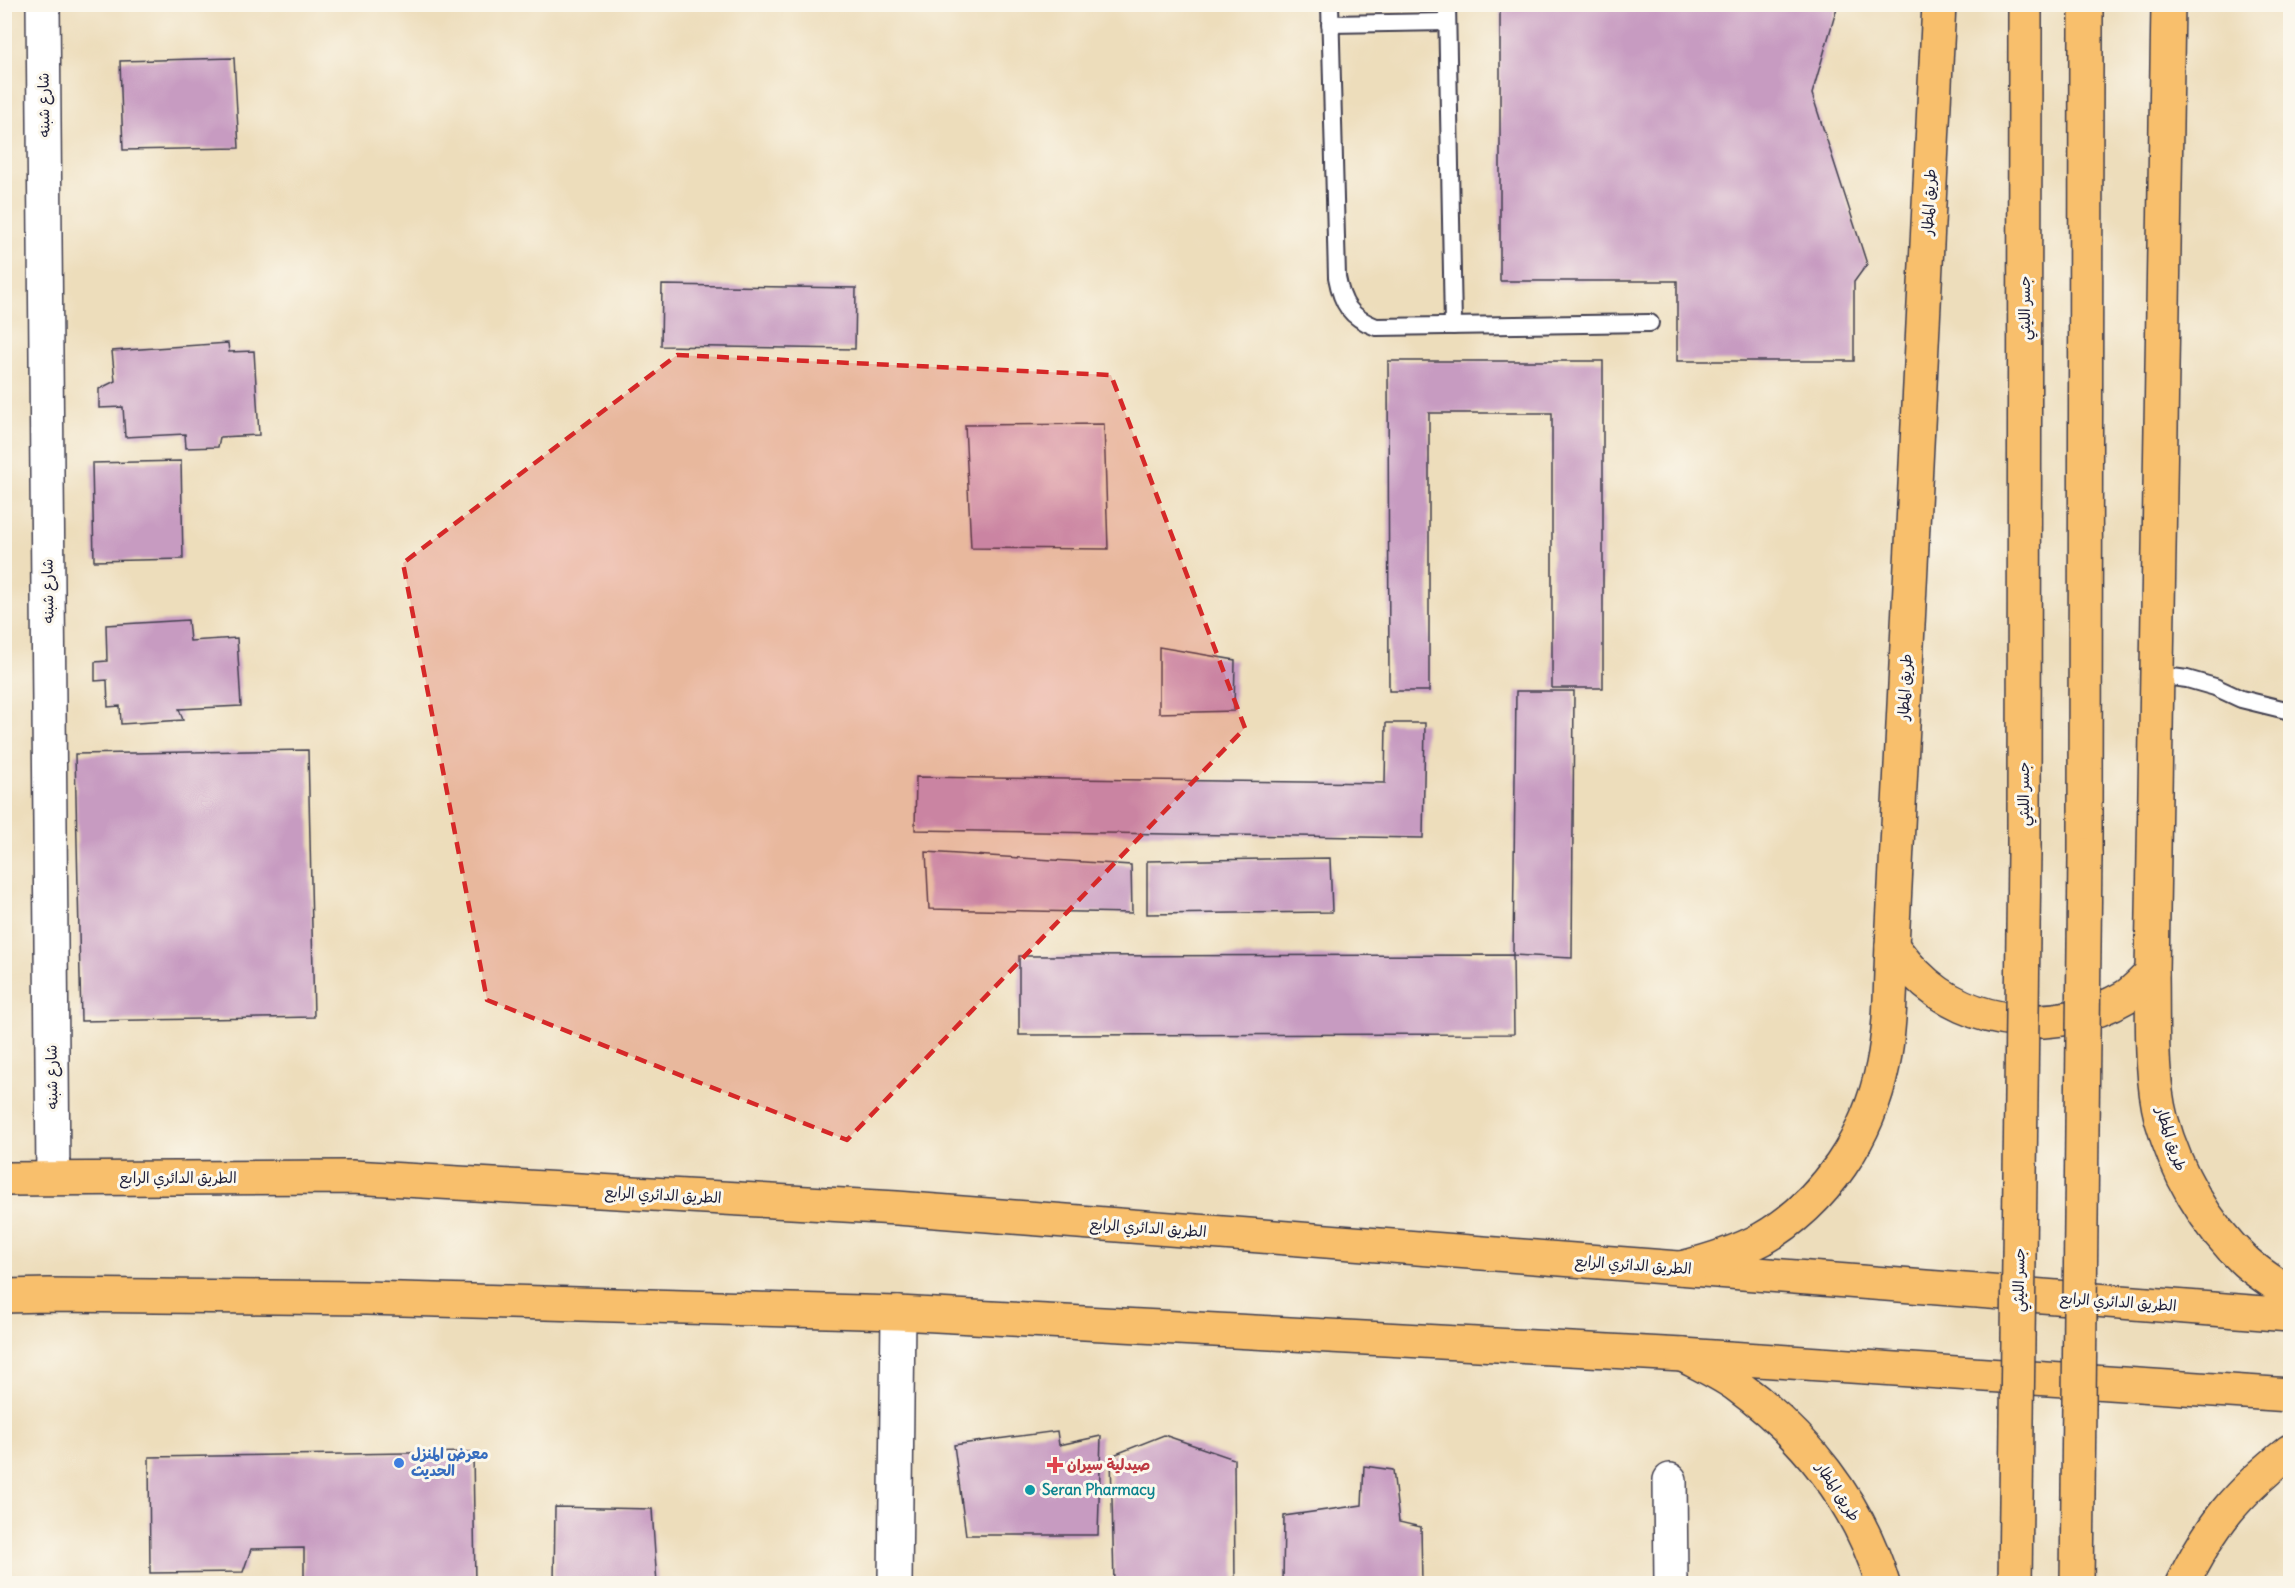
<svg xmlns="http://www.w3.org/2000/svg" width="2295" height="1588" font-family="Delius,'Playpen Sans Arabic',sans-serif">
<rect width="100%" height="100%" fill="#fbf7ec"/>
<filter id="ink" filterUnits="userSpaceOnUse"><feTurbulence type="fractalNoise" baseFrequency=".0167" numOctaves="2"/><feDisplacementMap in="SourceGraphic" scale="12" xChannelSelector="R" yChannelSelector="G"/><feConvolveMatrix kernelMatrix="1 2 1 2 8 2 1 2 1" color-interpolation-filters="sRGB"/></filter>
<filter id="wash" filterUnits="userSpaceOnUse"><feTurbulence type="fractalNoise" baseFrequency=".008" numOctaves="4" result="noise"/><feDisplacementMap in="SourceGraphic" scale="24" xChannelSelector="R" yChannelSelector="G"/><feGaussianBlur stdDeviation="1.35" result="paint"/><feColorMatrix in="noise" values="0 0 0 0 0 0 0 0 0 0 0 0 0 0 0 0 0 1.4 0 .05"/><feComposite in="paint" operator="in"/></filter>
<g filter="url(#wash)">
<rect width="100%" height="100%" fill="#edddbb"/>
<g id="blocks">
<!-- building -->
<g fill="#c79bc1">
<polygon points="1500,4 1838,4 1812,94 1867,264 1854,282 1854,361 1677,361 1677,281 1500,281"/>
<polygon points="234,58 239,148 123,150 120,61"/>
<polygon points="662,285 856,288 855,349 661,346"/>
<polygon points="228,343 229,352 254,351 259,435 220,437 218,447 186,448 185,434 125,437 123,407 99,408 99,389 115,381 112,351"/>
<polygon points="1388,361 1603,361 1603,688 1552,688 1552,413 1429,413 1429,691 1389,691"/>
<polygon points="1104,424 1108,549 971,548 965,425"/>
<polygon points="181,461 183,559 94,561 92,463"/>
<polygon points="188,620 190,641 237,638 241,706 179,709 183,720 121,724 120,706 108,707 107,680 95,681 95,662 107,661 106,625"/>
<polygon points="1159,647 1235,660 1234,711 1159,713"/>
<polygon points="1516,691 1574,691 1572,958 1513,955"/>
<polygon points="1386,723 1425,723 1423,838 915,830 916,777 1385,783"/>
<polygon points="308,750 314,1017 81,1021 75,754"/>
<polygon points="926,852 1131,865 1132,913 929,909"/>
<polygon points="1330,858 1332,912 1147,914 1147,861"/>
<polygon points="1513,955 1514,1034 1019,1035 1019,956"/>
<polygon points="1057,1431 1059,1445 1101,1436 1098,1535 966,1535 954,1445"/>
<polygon points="1164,1435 1234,1459 1235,1584 1114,1584 1111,1456"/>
<polygon points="473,1452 475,1584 304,1584 304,1548 251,1549 243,1572 150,1573 149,1457"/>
<polygon points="1364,1466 1393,1470 1399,1522 1421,1527 1422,1584 1283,1584 1284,1516 1362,1505"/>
<polygon points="555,1507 652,1509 657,1584 554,1584"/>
</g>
</g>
</g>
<g filter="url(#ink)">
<use href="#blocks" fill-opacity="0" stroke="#403e4e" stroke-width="1.5"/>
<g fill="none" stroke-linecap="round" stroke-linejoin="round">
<defs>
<g id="lane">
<path d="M1330,4L1337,277C1342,304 1350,317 1376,327L1650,323"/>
<polyline points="1447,4 1453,326"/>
<polyline points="1330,24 1447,22"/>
<polyline points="2157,675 2187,679 2215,687 2241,699 2290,711"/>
</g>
<g id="street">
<polyline points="43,4 53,1178"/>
<polyline points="1670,1480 1671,1584"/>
<polyline points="895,1584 898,1313"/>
</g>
<g id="primary">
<polyline points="4,1179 352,1177 897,1208 2290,1315"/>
<polyline points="4,1296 49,1295 366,1298 898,1313 1683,1355 2290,1395"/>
</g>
<g id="highway">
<path d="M2168,4L2152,973C2153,1017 2150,1076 2161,1118C2176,1172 2205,1224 2246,1262C2259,1274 2276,1284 2290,1294"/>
<polyline points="2024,850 2025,4"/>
<polyline points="2085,855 2086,4"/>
<path d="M1892,946C1900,956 1907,966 1916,974C1970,1029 2060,1035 2125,997C2135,991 2144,980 2152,973"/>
<path d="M1681,1268C1709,1261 1736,1253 1762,1239C1826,1202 1869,1136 1883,1065C1891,1026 1890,985 1892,946L1939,4"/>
<path d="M1683,1355C1700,1364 1719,1373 1735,1384C1804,1434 1858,1501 1883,1584"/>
<path d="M2182,1584C2212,1523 2237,1493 2290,1451"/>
</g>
</defs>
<!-- lane casing -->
<use href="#lane" stroke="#403e4e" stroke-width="20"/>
<!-- street casing -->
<use href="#street" stroke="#403e4e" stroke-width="36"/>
<!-- primary casing -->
<use href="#primary" stroke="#403e4e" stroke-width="36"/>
<!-- highway casing -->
<use href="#highway" stroke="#403e4e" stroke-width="36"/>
<!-- lane -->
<use href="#lane" stroke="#fff" stroke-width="16"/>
<!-- street -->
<use href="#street" stroke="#fff" stroke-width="33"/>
<!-- primary -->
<use href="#primary" stroke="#f8bf6c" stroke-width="33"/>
<!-- highway -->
<use href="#highway" stroke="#f8bf6c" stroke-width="33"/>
<defs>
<g id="highway-bridge">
<polyline points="2015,1584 2024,850"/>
<polyline points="2077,1584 2085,855"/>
</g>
</defs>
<!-- highway-bridge casing -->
<use href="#highway-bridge" stroke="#403e4e" stroke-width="36" stroke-linecap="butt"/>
<!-- highway-bridge -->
<use href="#highway-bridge" stroke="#f8bf6c" stroke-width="33"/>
</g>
</g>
<!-- marked area -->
<path fill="#d62828" fill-opacity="0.2" stroke="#d62828" stroke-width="4.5" stroke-dasharray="12 8" stroke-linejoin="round" d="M677,355L1111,375L1245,728L847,1140L487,1000L403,563Z"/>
<!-- markers -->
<circle fill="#3f7fe0" stroke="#fbf7ec" stroke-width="2" cx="399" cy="1463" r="6"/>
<path fill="#e0444e" stroke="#fbf7ec" stroke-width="2" d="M1052 1456h6v6h6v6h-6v6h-6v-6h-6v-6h6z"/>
<circle fill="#0f9aa8" stroke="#fbf7ec" stroke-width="2" cx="1030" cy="1490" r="6"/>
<g text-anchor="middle" stroke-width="6" stroke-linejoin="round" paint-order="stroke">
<!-- street labels -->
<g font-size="15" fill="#22223b" stroke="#fbf7ec">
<text transform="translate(44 105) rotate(-91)" y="5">شارع شبنه</text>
<text transform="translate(1929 202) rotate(-87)" y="5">طريق المطار</text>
<text transform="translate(2025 308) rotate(-90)" y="5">جسر الليثي</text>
<text transform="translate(48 591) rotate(-91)" y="5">شارع شبنه</text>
<text transform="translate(1905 687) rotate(-87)" y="5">طريق المطار</text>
<text transform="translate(2024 794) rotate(-90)" y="5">جسر الليثي</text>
<text transform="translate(52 1077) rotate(-91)" y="5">شارع شبنه</text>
<text transform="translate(2171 1139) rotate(72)" y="5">طريق المطار</text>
<text x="178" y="1183">الطريق الدائري الرابع</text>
<text transform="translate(663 1195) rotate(3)" y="5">الطريق الدائري الرابع</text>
<text transform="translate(1148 1228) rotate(4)" y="5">الطريق الدائري الرابع</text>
<text transform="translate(1633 1265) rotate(4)" y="5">الطريق الدائري الرابع</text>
<text transform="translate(2019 1280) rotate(-89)" y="5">جسر الليثي</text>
<text transform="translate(2118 1302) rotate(4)" y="5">الطريق الدائري الرابع</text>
<text transform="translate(1838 1492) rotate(57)" y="5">طريق المطار</text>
</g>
<!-- shop labels -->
<g font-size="15" font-weight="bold" fill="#366cbe" stroke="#fbf7ec" text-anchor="start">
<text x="411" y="1459">معرض المنزل<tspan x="411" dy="17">الحديث</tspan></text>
</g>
<!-- health labels -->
<g font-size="15" font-weight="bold" fill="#be3a42" stroke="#fbf7ec" text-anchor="start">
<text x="1067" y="1470">صيدلية سيران</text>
</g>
<!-- culture labels -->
<g font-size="15" font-weight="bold" fill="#0d838f" stroke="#fbf7ec" text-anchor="start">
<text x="1042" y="1495">Seran Pharmacy</text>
</g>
</g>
<!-- margin -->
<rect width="2295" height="1588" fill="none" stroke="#fbf7ec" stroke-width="24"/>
</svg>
